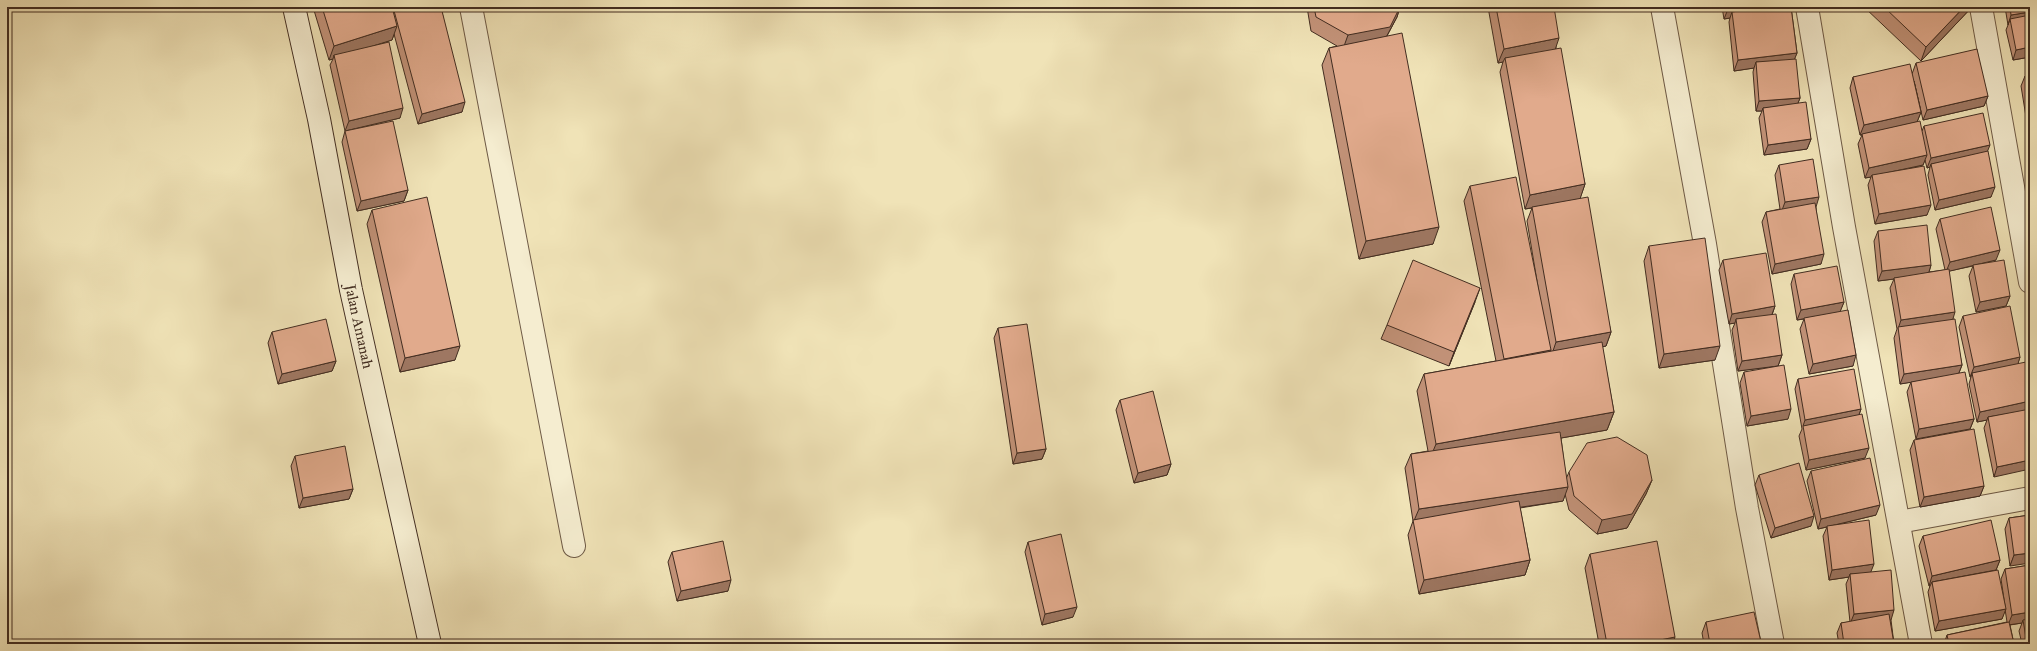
<svg xmlns="http://www.w3.org/2000/svg" width="2037" height="651" font-family="'IM FELL Great Primer',serif">
<rect width="100%" height="100%" fill="#f0e3b7"/>
<filter id="stains"><feTurbulence type="fractalNoise" baseFrequency=".005" numOctaves="4"/><feColorMatrix values="0 0 0 0 .2 0 0 0 0 .09 0 0 0 0 .02 0 0 0 .5 -.17"/></filter>
<radialGradient id="worn" r=".72"><stop offset=".6" stop-color="#630" stop-opacity="0"/><stop offset="1" stop-color="#630" stop-opacity=".3"/></radialGradient>
<g fill="none" stroke-linecap="round" stroke-linejoin="round">
<defs>
<g id="street">
<polyline points="471,7 574,546"/>
<polyline points="1662,7 1705,244 1747,508 1773,644"/>
<polyline points="1807,7 1844,227 1921,644"/>
<polyline points="1981,7 2030,282"/>
<polyline points="1899,522 2030,498"/>
</g>
<g id="secondary">
<path id="s1" d="M294,7L319,119L351,290L430,644"/>
</g>
</defs>
<!-- street casing -->
<use href="#street" stroke="#6e5a46" stroke-width="24"/>
<!-- secondary casing -->
<use href="#secondary" stroke="#422d21" stroke-width="24"/>
<!-- street -->
<use href="#street" stroke="#f5edd0" stroke-width="22"/>
<!-- secondary -->
<use href="#secondary" stroke="#f5edd0" stroke-width="22"/>
</g>
<!-- wall -->
<g fill="#c29278" stroke="#422d21">
<polygon points="313,7 441,7 462,112 418,124 394,34 392,40 376,45 400,118 345,131 330,65 333,59 329,60"/>
<polygon points="1307,7 1400,7 1397,17 1387,36 1433,244 1359,259 1322,65 1329,48 1337,46 1311,31"/>
<polygon points="1488,7 1554,7 1556,48 1585,184 1580,198 1611,332 1606,346 1602,347 1614,412 1607,430 1561,438 1566,479 1569,472 1652,480 1646,494 1627,528 1597,534 1569,510 1565,494 1563,501 1520,508 1530,560 1525,575 1419,594 1408,535 1413,521 1405,468 1411,454 1428,451 1417,391 1424,374 1496,361 1464,201 1470,186 1539,293 1527,221 1532,208 1525,209 1500,72 1503,62 1498,63"/>
<polygon points="1590,7 1607,7 1592,11 1590,9"/>
<polygon points="1722,7 1791,7 1797,53 1794,59 1800,98 1798,103 1811,139 1807,149 1764,155 1759,118 1762,111 1756,111 1753,72 1754,68 1734,71 1729,22 1730,18 1724,19"/>
<polygon points="1864,7 1972,7 1921,61"/>
<polygon points="2005,7 2030,7 2030,57 2013,60 2006,30 2008,25"/>
<polygon points="1916,63 1988,96 1984,106 1923,120 1914,81 1921,112 1917,122 1922,131 1924,126 1987,151 1991,197 1935,210 1928,175 1930,167 1927,168 1925,160 1923,165 1911,168 1927,215 1875,224 1868,185 1871,177 1865,178 1858,144 1862,135 1860,135 1850,88 1853,77 1912,74"/>
<polygon points="2030,75 2030,122 2027,123 2021,86 2025,76"/>
<polygon points="2030,127 2030,139 2029,130"/>
<polygon points="345,131 408,190 404,201 357,211 342,142"/>
<polygon points="1779,165 1816,207 1821,264 1772,274 1762,222 1766,212 1780,209 1775,175"/>
<polygon points="372,210 455,360 400,372 367,224"/>
<polygon points="1940,219 1996,260 1980,264 2010,296 2006,306 1976,312 1969,276 1973,266 1949,271 1953,319 1962,365 1959,373 1974,419 1970,429 1916,439 1907,392 1911,382 1900,384 1894,338 1897,329 1890,288 1894,279 1878,281 1874,241 1878,231 1931,265 1929,272 1945,270 1936,229"/>
<polygon points="1649,246 1715,360 1659,368 1644,261"/>
<polygon points="1723,260 1775,306 1772,315 1782,355 1778,366 1738,371 1732,330 1735,323 1729,324 1719,270"/>
<polygon points="1794,274 1844,302 1840,311 1853,366 1809,374 1800,329 1804,319 1797,320 1791,284"/>
<polygon points="1475,302 1449,366 1381,339 1387,325"/>
<polygon points="1963,316 2020,357 2018,363 2030,382 1994,477 1984,428 1987,420 1977,422 1969,384 1971,377 1970,377 1959,327"/>
<polygon points="998,328 1046,449 1042,459 1013,464 994,338"/>
<polygon points="272,332 336,361 332,371 278,384 268,343"/>
<polygon points="1744,372 1788,419 1747,426 1740,383"/>
<polygon points="1798,379 1861,409 1859,415 1865,458 1806,470 1799,436 1802,429 1795,389"/>
<polygon points="1120,400 1171,464 1167,475 1134,483 1116,410"/>
<polygon points="1914,440 1984,486 1980,496 1920,507 1910,450"/>
<polygon points="295,456 353,489 349,499 299,508 291,466"/>
<polygon points="1811,471 1876,515 1835,525 1871,572 1891,620 1894,644 1839,644 1837,633 1841,623 1850,622 1846,584 1849,577 1829,580 1823,536 1827,527 1818,529 1807,481"/>
<polygon points="1759,475 1811,526 1771,538 1755,485"/>
<polygon points="2030,515 2010,566 2005,529 2009,518"/>
<polygon points="1923,536 2000,560 1996,570 2005,606 2001,579 2005,569 2030,565 2030,644 2022,644 2019,631 2022,623 2010,625 2014,644 1944,644 1947,635 2007,622 2005,609 2002,619 1935,631 1928,592 1930,586 1929,586 1919,546"/>
<polygon points="1028,542 1073,617 1042,625 1025,552"/>
<polygon points="672,552 728,591 677,601 668,562"/>
<polygon points="1590,554 1673,644 1599,644 1585,568"/>
<polygon points="1706,622 1761,642 1760,644 1704,644 1702,633"/>
</g>
<!-- shaded-wall -->
<g fill="#9e7762" stroke="#422d21">
<polygon points="1400,7 1397,17 1384,41 1343,49 1348,35"/>
<polygon points="1594,7 1607,7 1592,11"/>
<polygon points="1736,7 1777,7 1732,12 1730,18 1724,19 1728,9"/>
<polygon points="1964,7 1972,7 1921,61 1926,47"/>
<polygon points="2030,12 2030,22 2010,19 2008,25 2011,15"/>
<polygon points="397,26 392,40 335,58 334,55 333,59 329,60 334,46"/>
<polygon points="1559,38 1554,53 1505,58 1503,62 1498,63 1504,49"/>
<polygon points="2030,47 2030,57 2013,60 2016,50"/>
<polygon points="1797,53 1793,63 1756,62 1754,68 1734,71 1738,60"/>
<polygon points="1988,96 1984,106 1923,120 1927,110"/>
<polygon points="1800,98 1796,108 1763,108 1762,111 1756,111 1759,101"/>
<polygon points="465,102 462,112 418,124 422,114"/>
<polygon points="403,108 400,118 345,131 349,121"/>
<polygon points="1921,112 1917,122 1860,135 1864,125"/>
<polygon points="2030,116 2030,122 2027,123"/>
<polygon points="1811,139 1807,149 1764,155 1768,145"/>
<polygon points="1990,145 1986,155 1931,164 1930,167 1927,168 1931,158"/>
<polygon points="1927,155 1923,165 1872,176 1872,175 1871,177 1865,178 1869,168"/>
<polygon points="1585,184 1580,199 1525,209 1530,195"/>
<polygon points="1995,187 1991,197 1935,210 1939,200"/>
<polygon points="408,190 404,201 357,211 361,201"/>
<polygon points="1819,197 1816,207 1781,213 1785,202"/>
<polygon points="1931,205 1927,215 1875,224 1879,214"/>
<polygon points="1439,227 1433,244 1359,259 1366,241"/>
<polygon points="2000,250 1996,260 1946,272 1950,262"/>
<polygon points="1824,254 1821,264 1772,274 1775,264"/>
<polygon points="1931,265 1928,275 1894,278 1894,279 1878,281 1882,271"/>
<polygon points="1480,288 1475,302 1449,366 1454,352"/>
<polygon points="2010,296 2006,306 1976,312 1980,302"/>
<polygon points="1844,302 1840,312 1797,320 1801,310"/>
<polygon points="1775,306 1771,317 1736,319 1735,323 1729,324 1732,314"/>
<polygon points="1955,312 1952,322 1898,329 1901,320"/>
<polygon points="1611,332 1606,346 1551,357 1556,342"/>
<polygon points="460,346 455,360 400,372 405,358"/>
<polygon points="1720,346 1715,360 1659,368 1664,354"/>
<polygon points="1551,350 1546,364 1504,359"/>
<polygon points="1782,355 1778,366 1738,371 1742,361"/>
<polygon points="1856,355 1853,366 1809,374 1813,364"/>
<polygon points="2020,357 2017,367 1972,373 1971,377 1970,377 1974,367"/>
<polygon points="336,361 332,371 278,384 282,374"/>
<polygon points="1962,365 1958,375 1900,384 1904,374"/>
<polygon points="2030,401 2030,410 1988,417 1987,420 1977,422 1980,412"/>
<polygon points="1791,409 1788,419 1747,426 1751,416"/>
<polygon points="1861,409 1857,420 1803,426 1805,420"/>
<polygon points="1614,412 1607,430 1429,461 1436,444"/>
<polygon points="1974,419 1970,429 1916,439 1919,429"/>
<polygon points="1869,448 1865,458 1806,470 1809,460"/>
<polygon points="1046,449 1042,459 1013,464 1017,453"/>
<polygon points="2030,460 2030,469 1994,477 1997,467"/>
<polygon points="1171,464 1167,475 1134,483 1138,473"/>
<polygon points="1652,480 1646,494 1627,528 1597,534 1602,520"/>
<polygon points="1984,486 1980,496 1920,507 1924,497"/>
<polygon points="1568,487 1563,501 1413,523 1419,509"/>
<polygon points="353,489 349,499 299,508 303,498"/>
<polygon points="1880,505 1876,515 1818,529 1821,519"/>
<polygon points="1814,516 1811,526 1771,538 1775,528"/>
<polygon points="2030,553 2030,563 2010,566 2014,555"/>
<polygon points="1530,560 1525,575 1419,594 1424,580"/>
<polygon points="2000,560 1996,570 1932,582 1930,586 1929,586 1932,576"/>
<polygon points="1874,564 1870,574 1850,574 1849,577 1829,580 1832,570"/>
<polygon points="731,580 728,591 677,601 681,591"/>
<polygon points="1077,607 1073,617 1042,625 1045,614"/>
<polygon points="2006,609 2002,619 1935,631 1939,621"/>
<polygon points="1894,610 1891,620 1850,624 1854,614"/>
<polygon points="2030,612 2030,622 2023,620 2022,623 2008,625 2012,615"/>
<polygon points="1675,637 1673,644 1640,644"/>
</g>
<!-- building -->
<g fill="#e1aa8c" stroke="#422d21">
<polygon points="322,7 392,7 397,26 334,46"/>
<polygon points="393,7 441,7 465,102 422,114"/>
<polygon points="1314,7 1400,7 1390,27 1348,35 1316,17"/>
<polygon points="1496,7 1554,7 1559,38 1504,49"/>
<polygon points="1728,7 1736,7 1728,9"/>
<polygon points="1768,7 1791,7 1797,53 1738,60 1732,12"/>
<polygon points="1884,7 1964,7 1926,47"/>
<polygon points="2010,7 2030,7 2030,12 2011,15"/>
<polygon points="2030,15 2030,47 2016,50 2010,19"/>
<polygon points="1402,33 1439,227 1366,241 1329,48"/>
<polygon points="389,42 403,108 349,121 334,55"/>
<polygon points="1561,48 1585,184 1530,195 1505,58"/>
<polygon points="1977,49 1988,96 1927,110 1916,63"/>
<polygon points="1796,59 1800,98 1759,101 1756,62"/>
<polygon points="1910,64 1921,112 1864,125 1853,77"/>
<polygon points="2030,75 2030,107 2025,76"/>
<polygon points="1806,102 1811,139 1768,145 1763,108"/>
<polygon points="1983,113 1990,145 1931,158 1924,126"/>
<polygon points="393,121 408,190 361,201 345,131"/>
<polygon points="1920,121 1927,155 1869,168 1862,134"/>
<polygon points="1988,151 1995,187 1939,200 1931,164"/>
<polygon points="1813,159 1819,197 1785,202 1779,165"/>
<polygon points="1924,166 1931,205 1879,214 1872,175"/>
<polygon points="1516,177 1551,350 1504,359 1470,186"/>
<polygon points="427,197 460,346 405,358 372,210"/>
<polygon points="1588,197 1611,332 1556,342 1532,207"/>
<polygon points="1815,203 1824,254 1775,264 1766,212"/>
<polygon points="1991,207 2000,250 1950,262 1940,219"/>
<polygon points="1927,225 1931,265 1882,271 1878,231"/>
<polygon points="1705,238 1720,346 1664,354 1649,246"/>
<polygon points="1766,253 1775,306 1732,314 1723,260"/>
<polygon points="1413,260 1480,288 1454,352 1387,325"/>
<polygon points="2004,260 2010,296 1980,302 1973,265"/>
<polygon points="1837,266 1844,302 1801,310 1794,274"/>
<polygon points="1949,269 1955,312 1901,320 1894,278"/>
<polygon points="2010,306 2020,357 1974,367 1963,316"/>
<polygon points="1848,310 1856,355 1813,364 1804,318"/>
<polygon points="1776,314 1782,355 1742,361 1736,319"/>
<polygon points="326,319 336,361 282,374 272,332"/>
<polygon points="1955,319 1962,365 1904,374 1898,327"/>
<polygon points="1027,324 1046,449 1017,453 998,328"/>
<polygon points="1602,342 1614,412 1436,444 1424,374"/>
<polygon points="2026,362 2030,382 2030,401 1980,412 1972,373"/>
<polygon points="1784,365 1791,409 1751,416 1744,372"/>
<polygon points="1854,369 1861,409 1805,420 1798,379"/>
<polygon points="1965,372 1974,419 1919,429 1911,382"/>
<polygon points="1153,391 1171,464 1138,473 1120,400"/>
<polygon points="2030,409 2030,460 1997,467 1988,417"/>
<polygon points="1862,414 1869,448 1809,460 1803,426"/>
<polygon points="1974,429 1984,486 1924,497 1914,440"/>
<polygon points="1560,432 1568,487 1419,509 1411,454"/>
<polygon points="1617,437 1647,455 1652,480 1632,514 1602,520 1574,496 1569,472 1587,443"/>
<polygon points="345,446 353,489 303,498 295,456"/>
<polygon points="1870,458 1880,505 1821,519 1811,471"/>
<polygon points="1799,463 1814,516 1775,528 1759,475"/>
<polygon points="1519,501 1530,560 1424,580 1413,520"/>
<polygon points="2030,515 2030,553 2014,555 2009,518"/>
<polygon points="1869,520 1874,564 1832,570 1827,526"/>
<polygon points="1991,520 2000,560 1932,576 1923,536"/>
<polygon points="1061,534 1077,607 1045,614 1028,542"/>
<polygon points="723,541 731,580 681,591 672,552"/>
<polygon points="1657,541 1675,637 1640,644 1607,644 1590,554"/>
<polygon points="2030,565 2030,612 2012,615 2005,569"/>
<polygon points="1891,570 1894,610 1854,614 1850,574"/>
<polygon points="1998,570 2006,609 1939,621 1932,582"/>
<polygon points="1754,612 1761,642 1753,644 1710,644 1706,622"/>
<polygon points="1889,614 1894,644 1844,644 1841,623"/>
<polygon points="2030,619 2030,644 2027,644 2023,620"/>
<polygon points="2009,622 2014,644 1949,644 1947,635"/>
</g>
<g text-anchor="middle" stroke-width="3" stroke-linejoin="round" paint-order="stroke">
<!-- street labels -->
<g font-size="15" fill="#422d21" stroke="#f5edd0">
<text dy="5" stroke="none"><textPath href="#s1" startOffset="326">Jalan Amanah</textPath></text>
</g>
</g>
<!-- margin -->
<rect width="2037" height="651" fill="none" stroke="#f0e3b7" stroke-width="24"/>
<rect x="8" y="8" width="2021" height="635" fill="none" stroke="#422d21" stroke-width="2"/>
<rect x="12" y="12" width="2013" height="627" fill="none" stroke="#422d21"/>
<rect width="100%" height="100%" filter="url(#stains)"/>
<rect width="100%" height="100%" fill="url(#worn)"/>
</svg>
